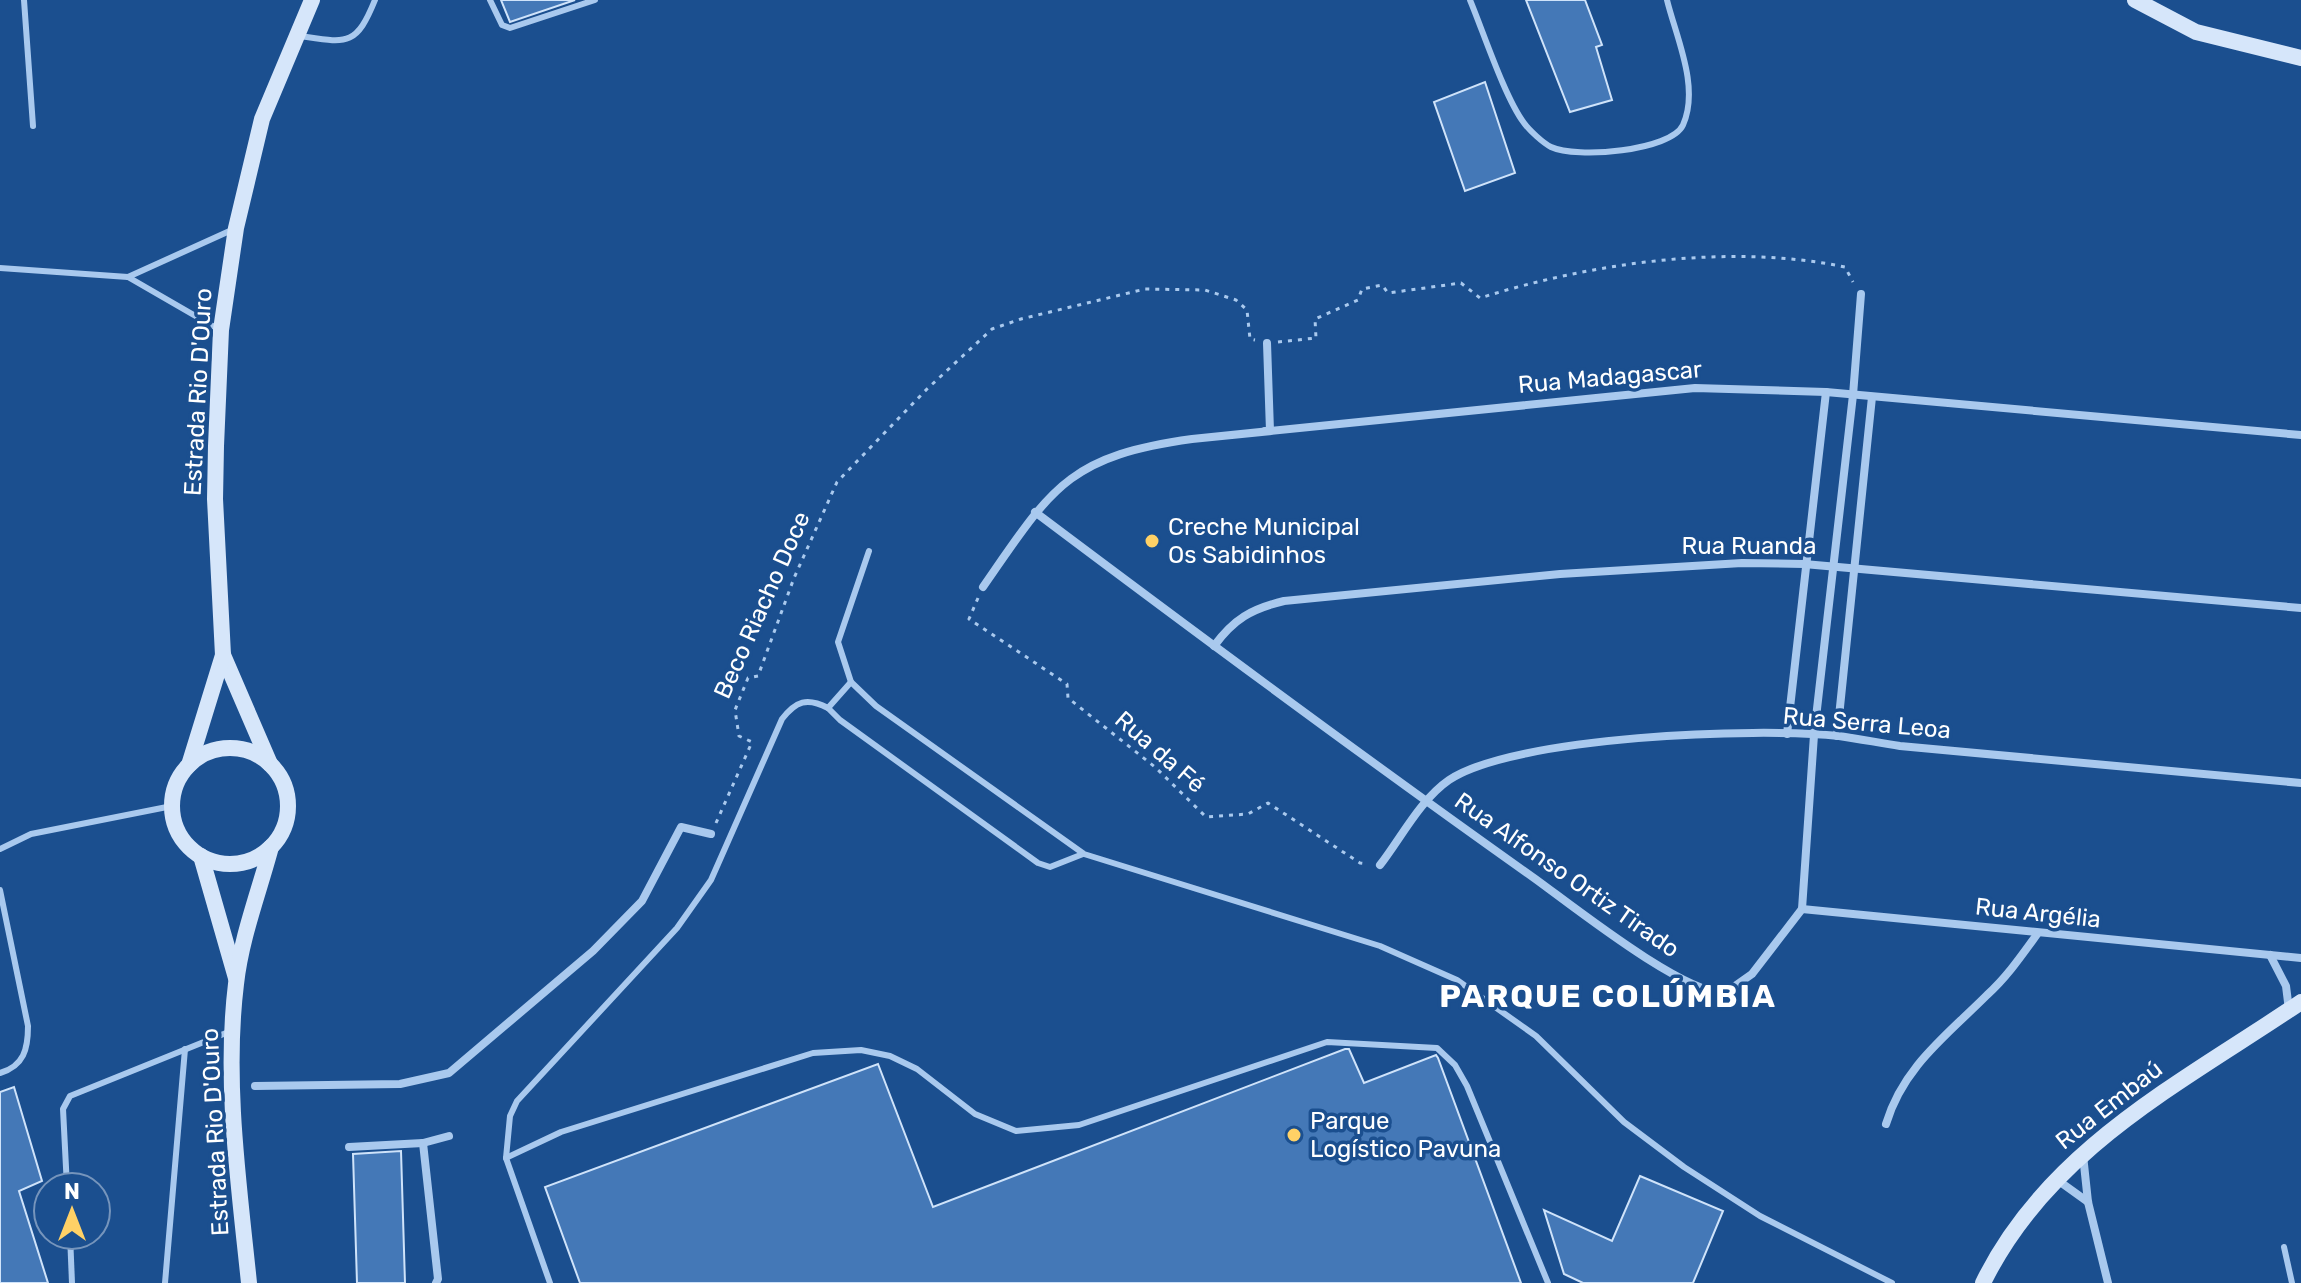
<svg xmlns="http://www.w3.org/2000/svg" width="2301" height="1283" font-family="Rubik,sans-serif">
<rect width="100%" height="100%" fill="#1b4f8f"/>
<!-- building -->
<g fill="#4478b7" stroke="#cfe3fa" stroke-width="2">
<polygon points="501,0 575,0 510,22"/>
<polygon points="1526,0 1585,0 1602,45 1596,47 1612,100 1570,112"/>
<polygon points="1485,82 1515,173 1465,191 1434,102"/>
<polygon points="1345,1049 1349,1049 1364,1083 1436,1055 1438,1058 1521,1283 580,1283 545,1187 878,1064 933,1207"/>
<polygon points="14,1087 42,1181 19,1191 48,1283 0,1283 0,1092"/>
<polygon points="401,1151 405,1283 357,1283 353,1154"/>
<polygon points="1640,1176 1723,1211 1693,1283 1583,1283 1564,1274 1544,1210 1612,1241"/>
</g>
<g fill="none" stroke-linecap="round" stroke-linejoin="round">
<!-- path -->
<g stroke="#a9c9ee" stroke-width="3" stroke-dasharray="4 6" stroke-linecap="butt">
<path d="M1278,342L1316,338L1315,319L1358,300L1362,289L1382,285L1388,293L1461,283L1480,298C1591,263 1730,243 1845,267L1853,282"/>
<polyline points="978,598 969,619 1067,684 1068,698 1155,767 1206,817 1248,814 1268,803 1360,863 1368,864"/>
<polyline points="716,823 752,742 739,736 735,710 748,678 758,676 794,578 837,482 927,389 992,329 1021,319 1145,289 1205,290 1236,300 1247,310 1250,339 1255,340"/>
</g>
<!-- lane -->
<g stroke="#a9c9ee" stroke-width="6">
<polyline points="24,0 33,126"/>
<polyline points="490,0 502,25 510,28 595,0"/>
<path d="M1470,0C1483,31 1505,98 1524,123C1529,130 1543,143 1551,147C1576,159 1671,151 1683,125C1700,87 1676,37 1667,0"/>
<path d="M300,36C347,43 356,47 375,0"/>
<polyline points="0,268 128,277 218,329"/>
<polyline points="128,277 234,229"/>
<polyline points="869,551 838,642 851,682 876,706 1084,854 1380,946 1457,980 1536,1036 1624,1122 1684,1167 1760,1216 1892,1283"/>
<polyline points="851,682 828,708 840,720 1038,863 1050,867 1083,854"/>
<polyline points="0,849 31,834 172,806"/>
<path d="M0,890L28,1026C28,1049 24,1066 0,1073"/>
<path d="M506,1158L510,1116L517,1101L677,928L711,880L782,719C796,701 807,697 828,708"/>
<polyline points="67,1187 63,1109 70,1096 231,1031"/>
<polyline points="70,1235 72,1283"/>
<polyline points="2284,1247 2292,1283"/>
<polyline points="165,1283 185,1049"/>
<polyline points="550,1283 506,1158 561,1132 813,1053 861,1050 890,1056 917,1069 975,1114 1016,1131 1079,1125 1327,1042 1437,1048 1455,1065 1467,1086 1548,1283"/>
</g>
<!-- street -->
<g stroke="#a9c9ee" stroke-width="8">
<polyline points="1265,431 1270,431 1267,343"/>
<path d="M1035,512C1200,636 1366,759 1534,878C1573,906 1683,994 1725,993L1752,974L1802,909L1814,735L1853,395L1861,294"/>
<path d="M983,587C1051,489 1067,456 1192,439L1695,388L1826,392L2301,435"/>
<path d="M1214,646C1234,619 1251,609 1284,601L1560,574L1742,563L1804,564L2301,608"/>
<polyline points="1787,734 1826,392"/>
<polyline points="1837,736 1872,397"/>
<path d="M1380,865C1401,838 1420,800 1449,780C1515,736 1757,727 1839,736C1860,739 1880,743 1900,746L2301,783"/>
<polyline points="1802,909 2301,958"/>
<polyline points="2270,955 2286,986 2289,1010"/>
<polyline points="255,1086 400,1084 449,1073 593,951 642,901 681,827 711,834"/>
<path d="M1886,1124C1903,1067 1946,1036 1987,995C2007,977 2022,955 2038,933"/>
<polyline points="423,1143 438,1279 436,1283"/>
<polyline points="349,1147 423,1143 449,1136"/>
<polyline points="2083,1155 2088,1202 2108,1283"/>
<polyline points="2056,1179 2088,1202"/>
</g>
<!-- secondary -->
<g stroke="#d6e6fa" stroke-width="16">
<polyline points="2135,0 2196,32 2301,58"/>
<polyline points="223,655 270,764"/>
<circle cx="230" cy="806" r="58"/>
<polyline points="189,765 223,655 215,499 216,446 221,330 236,228 262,119 312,0"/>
<polyline points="201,856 236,978"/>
<path d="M249,1283C239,1185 224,1082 236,984C241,938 259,892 271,847"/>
<path d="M1983,1283C2048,1149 2183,1082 2301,1002"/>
</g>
</g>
<!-- markers -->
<g fill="#ffd166" stroke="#1b4f8f" stroke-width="3">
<circle cx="1152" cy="541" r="8"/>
<circle cx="1294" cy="1135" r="8"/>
</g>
<g text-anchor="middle" stroke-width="7" stroke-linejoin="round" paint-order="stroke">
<!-- street labels -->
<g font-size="24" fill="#fff" stroke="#1b4f8f">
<text transform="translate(1610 377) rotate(-5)" y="8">Rua Madagascar</text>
<text transform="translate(198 392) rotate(-87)" y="8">Estrada Rio D'Ouro</text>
<text x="1749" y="554">Rua Ruanda</text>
<text transform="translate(762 605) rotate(-66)" y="8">Beco Riacho Doce</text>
<text transform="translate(1867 723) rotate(5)" y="8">Rua Serra Leoa</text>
<text transform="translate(1160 752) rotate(41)" y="8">Rua da Fé</text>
<text transform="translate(1567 875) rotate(35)" y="8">Rua Alfonso Ortiz Tirado</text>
<text transform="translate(2038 913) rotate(6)" y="8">Rua Argélia</text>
<text transform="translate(2109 1105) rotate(-38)" y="8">Rua Embaú</text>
<text transform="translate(215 1132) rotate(-93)" y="8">Estrada Rio D'Ouro</text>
</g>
<!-- poi labels -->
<g font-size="24" fill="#fff" stroke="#1b4f8f" text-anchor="start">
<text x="1168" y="535">Creche Municipal<tspan x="1168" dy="28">Os Sabidinhos</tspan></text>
<text x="1310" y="1129">Parque<tspan x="1310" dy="28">Logístico Pavuna</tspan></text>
</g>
<!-- district labels -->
<g font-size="32" font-weight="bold" letter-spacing="2" fill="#fff" stroke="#1b4f8f">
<text x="1608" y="1007">PARQUE COLÚMBIA</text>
</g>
</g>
<!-- north arrow -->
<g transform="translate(72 1211)"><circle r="38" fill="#1b4f8f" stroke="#7695bc" stroke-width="2"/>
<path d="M0-6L14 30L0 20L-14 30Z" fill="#ffd166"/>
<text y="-12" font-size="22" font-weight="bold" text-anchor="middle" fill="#ffffff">N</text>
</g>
</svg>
